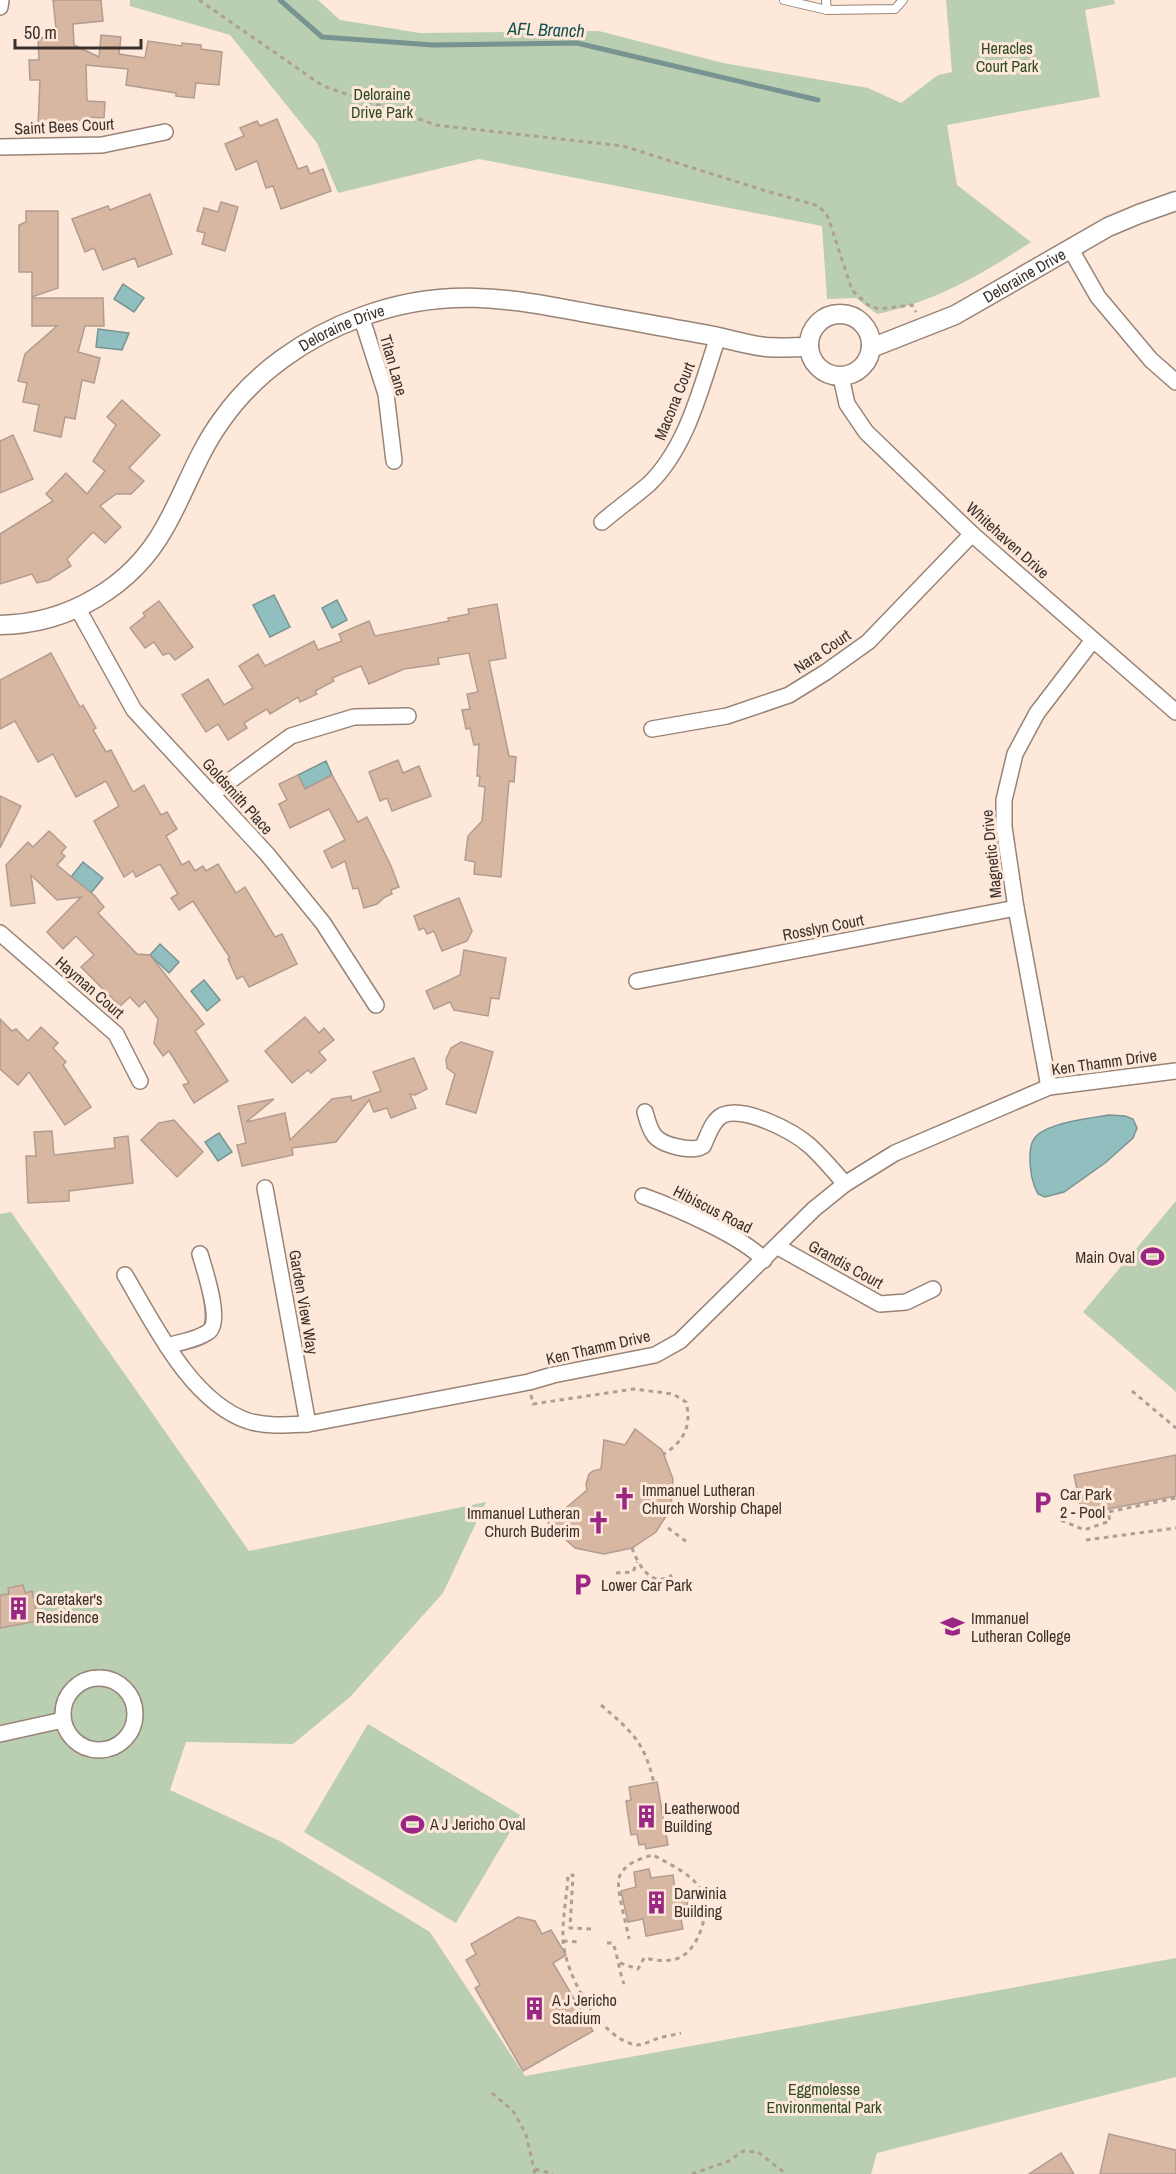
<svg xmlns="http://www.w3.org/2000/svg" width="1176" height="2174" font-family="'Archivo Narrow',sans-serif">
<rect width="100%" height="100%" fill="#fee8da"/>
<!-- green -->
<g fill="#baceb2">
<path d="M130,0H318L340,20L420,33L599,31L723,63L868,88L901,103L938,75L952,72L946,0H1114L1115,4L1085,10L1100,97L947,125L957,185L1031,242C983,274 934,302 877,314L856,298L827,299L822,226L479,159L338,193L317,143L230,35L130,6Z"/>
<polygon points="1176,1201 1176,1392 1083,1312"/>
<polygon points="11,1212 249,1551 486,1502 443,1593 350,1697 293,1744 186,1742 170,1790 280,1841 430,1932 525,2076 1176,1958 1176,2077 877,2153 871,2174 0,2174 0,1214"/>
<polygon points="368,1724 520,1815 456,1923 304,1832"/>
</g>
<!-- water -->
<g fill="#91bebe" stroke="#779492" stroke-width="1.5">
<polygon points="123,284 144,298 134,312 114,299"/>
<polygon points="98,329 129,333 122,350 96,347"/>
<polygon points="274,595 290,627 270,637 253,605"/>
<polygon points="337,600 347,620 332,628 322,608"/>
<polygon points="326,761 332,775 305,789 298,775"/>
<polygon points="83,862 103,878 91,893 71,877"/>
<polygon points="160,944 179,962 169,973 150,955"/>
<polygon points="204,980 220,1000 207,1011 191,991"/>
<path d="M1109,1115L1125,1116L1133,1119L1137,1128L1133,1138L1105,1163L1064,1192L1045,1197L1038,1194C1032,1183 1031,1174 1030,1162C1030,1155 1029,1146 1034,1139C1044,1123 1091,1118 1109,1115Z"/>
<polygon points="219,1133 232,1152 218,1161 205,1142"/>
</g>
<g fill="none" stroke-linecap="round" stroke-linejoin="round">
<!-- stream -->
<polyline stroke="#779492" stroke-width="5" points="280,0 322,37 433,45 577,43 818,100"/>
</g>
<!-- building -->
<g fill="#d8b7a2" stroke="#b19c8f" stroke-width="1.5">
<polygon points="53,0 101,0 103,21 73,24 74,45 99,57 101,35 121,37 119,54 145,58 148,41 182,46 182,43 201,45 201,49 222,52 219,85 196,83 194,98 176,96 176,93 126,85 128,69 86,65 87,101 105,102 104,118 86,117 85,129 38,126 40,80 30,80 29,60 39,60 38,38 57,37"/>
<polygon points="277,119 298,169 307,166 310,174 323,169 331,191 281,209 273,186 266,188 257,161 236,170 225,144 244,136 240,128 257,121 260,126"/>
<polygon points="150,194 172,254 138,267 135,258 103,270 94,248 85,252 72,219 108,206 110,210"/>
<polygon points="221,202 238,207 225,251 202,244 205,233 197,231 204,208 218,212"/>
<polygon points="26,211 58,211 58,288 32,297 32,272 19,272 19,225 26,222"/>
<polygon points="32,298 103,298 104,326 85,326 78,352 100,358 94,383 82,380 75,419 65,417 61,437 34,431 39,405 23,402 27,383 18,381 25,354 57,326 32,326"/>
<polygon points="122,400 160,435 129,468 144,481 131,494 116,494 100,506 121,527 105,543 93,532 67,559 71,566 49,580 37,583 32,574 0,584 0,534 53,501 46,494 66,473 87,494 105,471 93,461 116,425 107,417"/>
<polygon points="13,435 33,479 0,493 0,441"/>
<polygon points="159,601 193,647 175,660 169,653 163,655 154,642 145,648 130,628 145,616 143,613"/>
<polygon points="497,604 506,658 489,661 509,756 516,757 514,782 509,781 501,877 474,874 475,862 465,860 468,836 482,821 485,787 479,786 480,776 477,776 479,744 474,745 470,728 466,729 462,710 470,709 467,694 478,692 469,653 438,658 439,664 404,669 369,684 361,666 332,678 334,681 315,691 317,694 300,702 298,697 270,714 267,709 244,723 247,728 228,740 218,724 206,732 182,695 208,679 224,705 253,688 239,666 258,654 265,666 314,641 318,650 342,641 339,634 369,621 375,636 449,621 448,618 469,614 468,609"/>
<polygon points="51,653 80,707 83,705 96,728 93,730 106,752 111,750 133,792 144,785 161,815 167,812 177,829 166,836 182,865 189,861 195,871 203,866 206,871 218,864 236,893 245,887 275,937 282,934 297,964 249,987 243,976 237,979 228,959 230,958 193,901 179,910 171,898 178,894 160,864 136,877 133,871 124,877 94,821 119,806 106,781 76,797 53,754 38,762 15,721 0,729 0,680"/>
<polygon points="398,760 403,773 419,766 431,796 392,811 387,798 380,801 369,772"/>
<polygon points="298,775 305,789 332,775 358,822 367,817 391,866 399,887 391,890 392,894 385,897 377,904 364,908 358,888 353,889 345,861 332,868 324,851 345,840 329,809 290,828 279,804 287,800 279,784"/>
<polygon points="0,796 21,806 0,848"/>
<polygon points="49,831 66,847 61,853 65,856 57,865 95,896 104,907 98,913 137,954 150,955 204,1024 195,1031 228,1081 194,1103 183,1085 189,1083 169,1051 163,1056 154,1043 158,1019 145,1001 139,1007 130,997 120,1006 81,967 94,955 76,936 63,949 47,932 81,897 57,900 31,875 35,903 11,906 6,865 28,842 33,847"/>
<polygon points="459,898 472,931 467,941 442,951 434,931 427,934 424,928 419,930 414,916"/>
<polygon points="464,950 506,958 499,999 491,998 488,1016 454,1010 450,1002 434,1009 426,991 460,975"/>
<polygon points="305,1017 319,1033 324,1028 334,1040 319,1052 326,1060 311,1073 308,1070 292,1083 265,1051"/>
<polygon points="0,1019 12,1031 16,1029 28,1041 41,1027 58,1043 53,1048 66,1062 63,1065 91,1107 65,1125 29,1072 18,1085 0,1069"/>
<polygon points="461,1042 493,1052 476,1113 446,1104 455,1074 447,1068 446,1059 451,1048"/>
<polygon points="414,1058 427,1089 415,1095 410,1094 416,1108 391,1118 387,1108 374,1112 369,1100 336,1142 292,1148 293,1155 242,1166 237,1145 246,1143 238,1106 274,1099 246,1122 285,1113 290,1140 332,1099 351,1096 352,1101 381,1091 373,1072"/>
<polygon points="174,1120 203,1152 177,1177 141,1140 159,1123"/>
<polygon points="52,1131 54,1155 115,1148 114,1138 128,1136 133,1183 69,1191 69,1201 28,1203 26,1156 36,1156 34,1132"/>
<polygon points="635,1429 662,1450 673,1479 671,1508 656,1532 632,1548 604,1554 575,1548 548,1523 587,1490 586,1484 589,1474 593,1471 601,1469 604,1440 625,1445"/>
<polygon points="1176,1455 1176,1496 1082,1514 1074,1475"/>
<polygon points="23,1585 25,1593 32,1591 38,1621 0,1628 0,1595 9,1594 8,1588"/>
<polygon points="657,1782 668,1845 646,1849 645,1844 639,1845 637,1834 631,1835 626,1801 631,1800 629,1787"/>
<polygon points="649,1869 651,1878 673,1875 675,1889 685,1894 688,1899 687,1906 680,1914 683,1929 646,1936 643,1919 628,1922 621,1891 636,1887 634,1872"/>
<polygon points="518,1917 535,1921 542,1934 551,1930 566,1955 553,1963 593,2031 523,2071 475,1988 480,1985 466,1960 476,1954 471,1944"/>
<polygon points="1109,2134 1176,2150 1176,2174 1100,2174"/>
<polygon points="1061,2153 1074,2174 1029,2174"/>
</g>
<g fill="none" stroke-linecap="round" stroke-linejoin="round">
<defs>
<g id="service">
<polyline points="784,0 827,10 895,9 903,0"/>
<polyline points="826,0 827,10"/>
</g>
<g id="minor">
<polyline points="0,7 1,0"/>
<polyline points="0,147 102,145 165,132"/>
<polyline points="1070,248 1098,297 1151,360 1176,382"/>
<polyline points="361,316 386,394 394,461"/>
<polyline points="841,377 847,404 866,432 972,534 1176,712"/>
<path d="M602,522C617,509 634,497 649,484C688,446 701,386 718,337"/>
<polyline points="78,609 134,710 267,854 323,923 376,1005"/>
<polyline points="652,729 727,716 789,695 826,672 868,642 972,534"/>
<polyline points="212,794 291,736 354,717 408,716"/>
<polyline points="0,933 116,1034 140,1081"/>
<polyline points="637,981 1016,908"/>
<polyline points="1049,1087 1016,908 1004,827 1004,800 1015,754 1037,713 1093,640"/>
<path d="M645,1112C647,1119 649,1128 654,1135C661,1145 692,1153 703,1146C708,1136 712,1120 723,1115C745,1106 793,1131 810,1146C822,1157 834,1171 845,1184"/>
<polyline points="265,1188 308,1424"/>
<path d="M643,1196C674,1207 742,1236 764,1260"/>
<polyline points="778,1247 880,1304 906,1302 933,1289"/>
<path d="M125,1275C154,1324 191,1402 248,1421C268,1427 288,1425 308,1424L529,1382L553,1375L655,1355L680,1341L814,1209L845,1184L895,1153L1049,1087L1176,1071"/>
<path d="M167,1346C180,1342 197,1340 208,1332C223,1323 204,1268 200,1254"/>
<circle cx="99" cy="1714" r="36"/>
<polyline points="0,1734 63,1720"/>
</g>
<g id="tertiary">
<circle cx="840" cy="345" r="31"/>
<path id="s1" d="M871,348L955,315L1108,227L1139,214L1176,201"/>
<path id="s2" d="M0,625C68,624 132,587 165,527C185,492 197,454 221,421C254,373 306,337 361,317C443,286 509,298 592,314C633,321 674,329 714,336C732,340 749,345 766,347C780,348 795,347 809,347"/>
</g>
</defs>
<!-- service casing -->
<use href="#service" stroke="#988477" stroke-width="10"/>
<!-- minor casing -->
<use href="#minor" stroke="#988477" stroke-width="18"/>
<!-- tertiary casing -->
<use href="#tertiary" stroke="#988477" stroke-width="21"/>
<!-- path -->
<g stroke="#af9e94" stroke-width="3" stroke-dasharray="4.5 4.5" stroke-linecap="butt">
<polyline points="199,0 323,86 436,125 623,146 763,190 819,206 828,217 852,290 868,305 879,309 912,305 916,312"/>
<polyline points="1132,1391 1176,1428"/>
<path d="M531,1395L533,1404L634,1389L673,1394L686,1402C692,1426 684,1441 664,1454"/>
<polyline points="744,1494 761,1493"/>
<polyline points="1061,1520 1084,1530 1110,1521 1108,1512 1176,1498"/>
<polyline points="668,1528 687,1542"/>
<polyline points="1086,1540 1176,1528"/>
<path d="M632,1548C638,1565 652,1589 672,1575"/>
<polyline points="616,1573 633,1572 637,1562"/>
<path d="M601,1705C632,1732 644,1741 654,1783"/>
<path d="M591,1929L570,1928L573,1875H568C567,1896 562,1919 563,1940C565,1974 600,2040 637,2045C644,2045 652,2040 659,2038C666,2036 674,2035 681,2033"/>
<polyline points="563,1941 581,1942"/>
<path d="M607,1943H613C618,1957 619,1970 624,1984"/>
<path d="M620,1963L638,1969L644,1958C654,1960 666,1962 676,1959C694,1954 705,1926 705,1909C706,1904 702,1892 699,1887C691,1874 666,1862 653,1855C641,1858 623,1864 619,1878C616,1890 627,1926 629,1939"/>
<polyline points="492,2093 513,2111 526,2134 535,2174"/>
<polyline points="535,2169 553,2174"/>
<polyline points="692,2174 729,2161 743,2151 758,2152 786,2174"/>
</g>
<!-- service -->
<use href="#service" stroke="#fff" stroke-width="8"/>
<!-- minor -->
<use href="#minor" stroke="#fff" stroke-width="15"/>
<!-- tertiary -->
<use href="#tertiary" stroke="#fff" stroke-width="18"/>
</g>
<!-- icons -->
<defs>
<symbol id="stadium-bare" viewBox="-9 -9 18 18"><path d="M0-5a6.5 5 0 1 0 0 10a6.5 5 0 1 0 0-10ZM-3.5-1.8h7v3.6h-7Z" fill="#9a2784" stroke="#fee8da" stroke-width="2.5" paint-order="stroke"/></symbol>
<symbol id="church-bare" viewBox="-9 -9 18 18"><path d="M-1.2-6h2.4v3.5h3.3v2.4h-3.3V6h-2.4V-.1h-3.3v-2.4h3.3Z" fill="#9a2784" stroke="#fee8da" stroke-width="2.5" paint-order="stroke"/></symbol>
<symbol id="parking-bare" viewBox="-9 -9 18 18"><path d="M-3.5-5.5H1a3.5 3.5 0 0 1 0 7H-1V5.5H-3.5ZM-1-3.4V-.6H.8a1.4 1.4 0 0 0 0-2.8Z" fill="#9a2784" stroke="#fee8da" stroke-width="2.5" paint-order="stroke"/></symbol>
<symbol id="building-bare" viewBox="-9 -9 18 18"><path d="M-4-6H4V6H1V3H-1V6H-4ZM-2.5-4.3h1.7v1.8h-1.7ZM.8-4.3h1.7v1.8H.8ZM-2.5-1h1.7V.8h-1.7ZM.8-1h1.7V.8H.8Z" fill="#9a2784" stroke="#fee8da" stroke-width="2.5" paint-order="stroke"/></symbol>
<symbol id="school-bare" viewBox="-9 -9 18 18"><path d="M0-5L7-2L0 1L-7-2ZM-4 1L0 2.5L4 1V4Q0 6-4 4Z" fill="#9a2784" stroke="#fee8da" stroke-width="2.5" paint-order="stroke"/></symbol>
</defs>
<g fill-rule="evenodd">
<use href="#stadium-bare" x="1136" y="1240" width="33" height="33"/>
<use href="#church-bare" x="608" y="1482" width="33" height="33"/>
<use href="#parking-bare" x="1026" y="1486" width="33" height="33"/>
<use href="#church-bare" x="582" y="1506" width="33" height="33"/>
<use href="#parking-bare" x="566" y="1568" width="33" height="33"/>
<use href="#building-bare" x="2" y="1592" width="33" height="33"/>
<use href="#school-bare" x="936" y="1610" width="33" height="33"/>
<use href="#building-bare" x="630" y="1800" width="33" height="33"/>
<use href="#stadium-bare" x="396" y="1808" width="33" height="33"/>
<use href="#building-bare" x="640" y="1886" width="33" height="33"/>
<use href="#building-bare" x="518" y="1992" width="33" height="33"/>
</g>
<g text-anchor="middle" stroke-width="6" stroke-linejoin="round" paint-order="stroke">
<!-- park labels -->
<g font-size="16" fill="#2c4b1f" stroke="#fee8da">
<text x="1007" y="54">Heracles<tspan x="1007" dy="18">Court Park</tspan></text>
<text x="382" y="100">Deloraine<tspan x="382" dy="18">Drive Park</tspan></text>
<text x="824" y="2095">Eggmolesse<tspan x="824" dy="18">Environmental Park</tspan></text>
</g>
<!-- street labels -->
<g font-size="16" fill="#3a312c" stroke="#fee8da">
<text transform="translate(64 126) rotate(-3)" y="6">Saint Bees Court</text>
<text dy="6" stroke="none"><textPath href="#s1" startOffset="170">Deloraine Drive</textPath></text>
<text dy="6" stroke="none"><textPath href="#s2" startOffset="476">Deloraine Drive</textPath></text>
<text transform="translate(394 365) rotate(74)" y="6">Titan Lane</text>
<text transform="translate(674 401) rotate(-68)" y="6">Macona Court</text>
<text transform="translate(1008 540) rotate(42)" y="6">Whitehaven Drive</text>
<text transform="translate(822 651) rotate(-34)" y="6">Nara Court</text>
<text transform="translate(238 796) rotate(48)" y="6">Goldsmith Place</text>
<text transform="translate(991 854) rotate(-96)" y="6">Magnetic Drive</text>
<text transform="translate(823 927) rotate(-11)" y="6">Rosslyn Court</text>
<text transform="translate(90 987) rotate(41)" y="6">Hayman Court</text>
<text transform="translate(1104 1062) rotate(-8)" y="6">Ken Thamm Drive</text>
<text transform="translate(713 1209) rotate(27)" y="6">Hibiscus Road</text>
<text transform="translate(846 1264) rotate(29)" y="6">Grandis Court</text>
<text transform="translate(304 1302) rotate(80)" y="6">Garden View Way</text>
<text transform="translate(598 1347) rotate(-13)" y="6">Ken Thamm Drive</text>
</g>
<!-- poi labels -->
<g font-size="16" fill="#3a312c" stroke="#fee8da" text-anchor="start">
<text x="1135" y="1263" text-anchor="end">Main Oval</text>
<text x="642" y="1496">Immanuel Lutheran<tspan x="642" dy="18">Church Worship Chapel</tspan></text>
<text x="1060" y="1500">Car Park<tspan x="1060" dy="18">2 - Pool</tspan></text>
<text x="580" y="1519" text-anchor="end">Immanuel Lutheran<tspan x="580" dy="18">Church Buderim</tspan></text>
<text x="601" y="1591">Lower Car Park</text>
<text x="36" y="1605">Caretaker's<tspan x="36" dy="18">Residence</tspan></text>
<text x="971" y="1624">Immanuel<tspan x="971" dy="18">Lutheran College</tspan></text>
<text x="664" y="1814">Leatherwood<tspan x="664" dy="18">Building</tspan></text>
<text x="430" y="1830">A J Jericho Oval</text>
<text x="674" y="1899">Darwinia<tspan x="674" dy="18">Building</tspan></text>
<text x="552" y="2006">A J Jericho<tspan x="552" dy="18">Stadium</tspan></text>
</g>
<!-- water labels -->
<g font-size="18" font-style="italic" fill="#105253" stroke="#fee8da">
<text transform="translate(546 30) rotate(2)" y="6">AFL Branch</text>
</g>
</g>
<!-- scale -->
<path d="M15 39v9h126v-9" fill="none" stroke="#3a312c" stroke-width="3"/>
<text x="24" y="39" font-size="18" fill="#3a312c" stroke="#fee8da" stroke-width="4.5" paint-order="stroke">50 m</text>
</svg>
